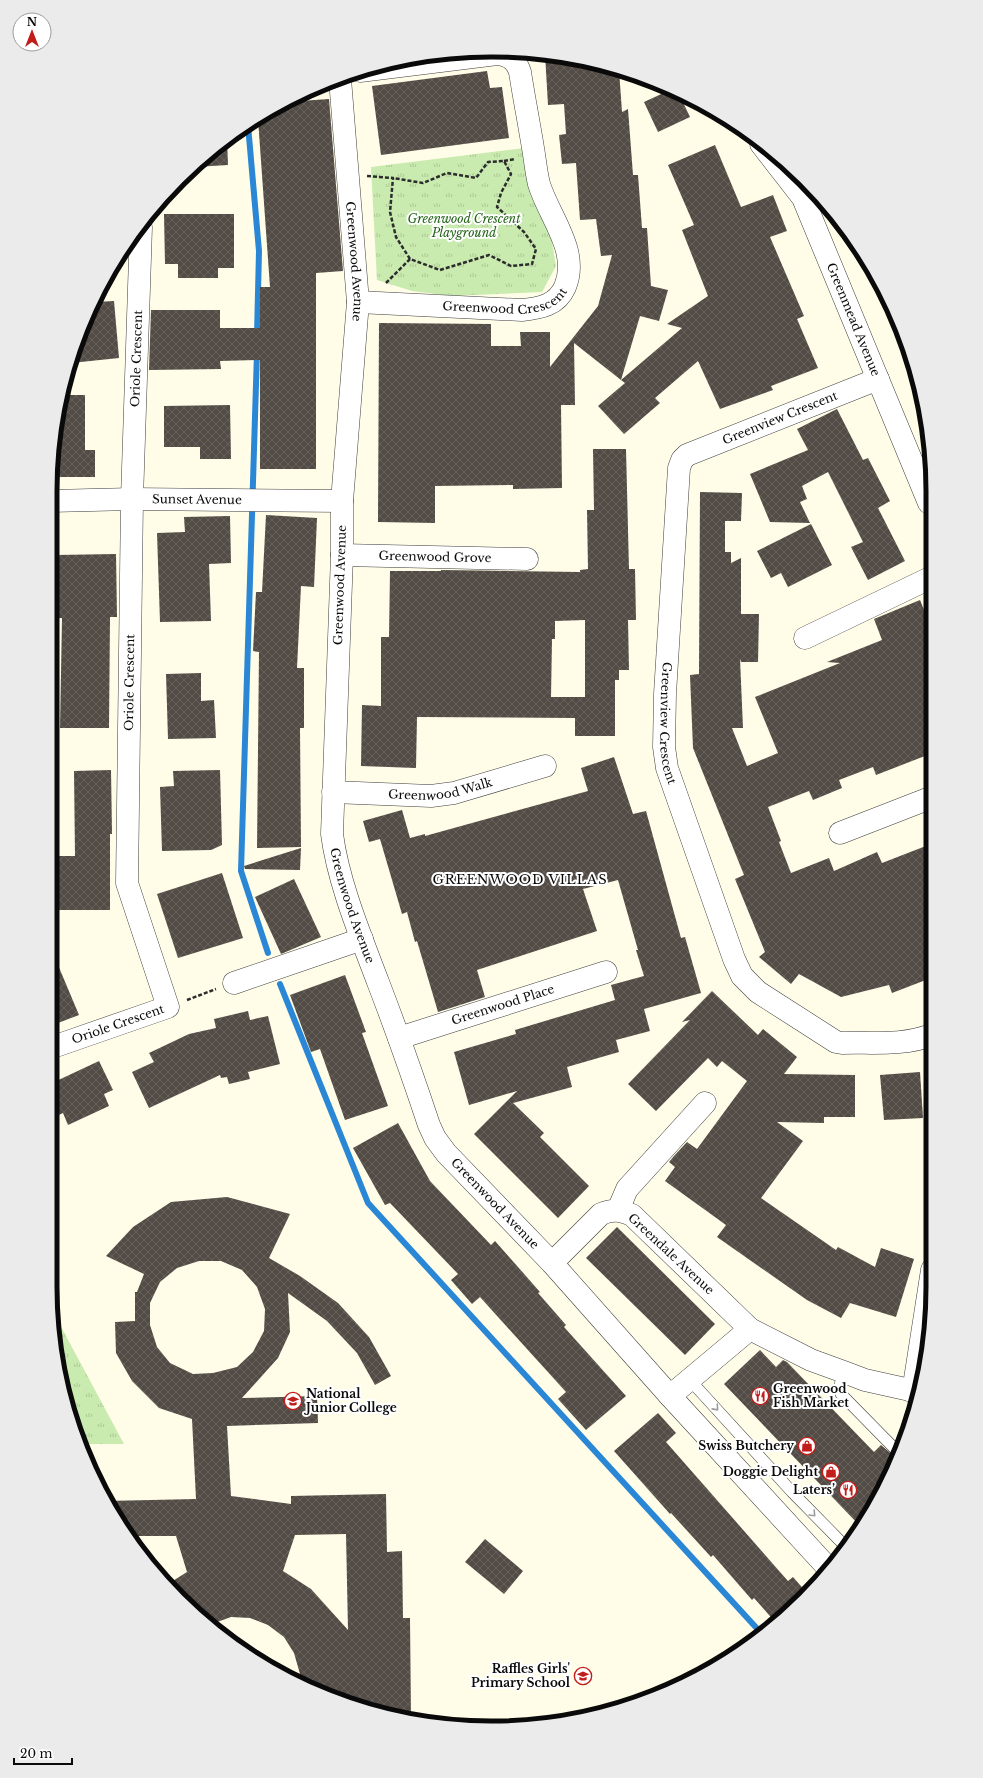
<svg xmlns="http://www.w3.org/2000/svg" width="983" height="1778" font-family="'Libre Baskerville',serif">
<defs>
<pattern id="grass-tufts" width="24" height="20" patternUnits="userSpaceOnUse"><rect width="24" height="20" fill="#caebaf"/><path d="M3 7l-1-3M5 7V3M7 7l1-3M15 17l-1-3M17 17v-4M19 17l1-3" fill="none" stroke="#acc895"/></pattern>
<pattern id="building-cross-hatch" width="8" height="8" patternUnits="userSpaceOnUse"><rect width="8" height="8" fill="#534c46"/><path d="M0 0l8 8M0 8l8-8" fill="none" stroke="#67615c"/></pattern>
</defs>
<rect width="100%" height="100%" fill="#fffce7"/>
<!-- grass -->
<g fill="url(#grass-tufts)">
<polygon points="525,148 551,236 556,266 542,292 451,296 412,291 377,280 371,167"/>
<path d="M52,1310L124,1444H80C61,1400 57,1357 52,1310Z"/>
</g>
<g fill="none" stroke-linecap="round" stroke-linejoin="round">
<!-- stream -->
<g stroke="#2a87d6" stroke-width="6">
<polyline points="248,125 259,251 257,335"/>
<polyline points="257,352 241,871 268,953"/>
<polyline points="280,984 368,1203 762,1634"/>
</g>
</g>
<!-- building -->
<g fill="url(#building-cross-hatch)" fill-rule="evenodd">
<polygon points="545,54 619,70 622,112 628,109 633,175 638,175 642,228 647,228 651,286 668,290 659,321 640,316 621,380 574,343 575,405 561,405 562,488 513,489 513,485 435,486 435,523 378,522 379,323 491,324 491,346 521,346 520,332 550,332 550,367 598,306 612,255 601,256 596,219 580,220 576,163 562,164 559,135 566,134 564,104 548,105"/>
<polygon points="487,71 490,88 502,87 509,138 381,155 372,86"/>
<polygon points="670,90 679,94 690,117 658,132 644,102"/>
<polygon points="329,99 343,271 316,273 316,469 260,469 260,360 220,361 221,369 149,370 151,310 220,310 220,328 260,328 260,287 270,287 258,119 286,102"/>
<polygon points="227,139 228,165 195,167 223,141"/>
<polygon points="715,145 741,207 773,195 787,231 770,237 804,316 797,319 818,368 771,386 773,390 720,409 698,361 655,398 660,403 624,434 598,406 625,383 621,380 682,328 667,324 708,296 682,230 694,225 668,165"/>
<polygon points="164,214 234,214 234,268 218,268 218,278 178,278 178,264 165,264"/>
<polygon points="114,301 119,358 71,363 96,302"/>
<polygon points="62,395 85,395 85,450 95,450 95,477 52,477 52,456"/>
<polygon points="230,405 231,459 200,459 200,447 164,447 164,406"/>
<polygon points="837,409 863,460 868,458 890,501 878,508 905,561 868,580 851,547 863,542 828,472 802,486 807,499 800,502 810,523 770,522 750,474 808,450 797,429"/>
<path d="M593,449H626L629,569H635L636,620H628L629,670H619V680H615V736H575V718L417,717L416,768L361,766L362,705L381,706V637H389L390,571H441V570L580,572V570L588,569L587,510H594ZM585,620V697H551L552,639H555V621Z"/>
<polygon points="700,492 742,493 741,521 725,521 725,552 731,552 731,563 741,558 741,614 759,614 758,662 741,662 740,659 743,728 732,728 747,766 778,753 755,697 840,663 827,662 882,640 874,619 920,600 930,625 930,754 876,775 873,767 839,780 842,788 813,800 809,791 768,807 781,841 779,842 791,873 829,858 834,871 877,852 882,863 931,844 931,978 892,993 889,985 841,997 799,974 791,984 759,957 765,952 735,879 744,875 693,748 690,675 699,674"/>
<polygon points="266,515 317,518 314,587 301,586 297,668 304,668 304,728 300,728 301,847 257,848 259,652 253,651 256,592 262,592"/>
<polygon points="230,516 231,563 209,564 211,621 160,622 157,533 185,532 184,517"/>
<polygon points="811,524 832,565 788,587 781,573 771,578 757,551"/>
<polygon points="116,554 117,617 110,617 109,728 60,728 62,618 57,618 56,555"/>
<polygon points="201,673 201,701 214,700 216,738 168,739 166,674"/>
<polygon points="614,757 633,814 646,811 681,938 685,937 701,993 644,1009 650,1031 616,1040 619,1052 567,1067 572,1087 513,1103 544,1133 540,1137 589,1186 558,1218 474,1134 517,1091 469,1105 454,1052 516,1034 515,1030 615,1000 611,985 644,976 636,950 638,950 618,880 583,889 597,931 477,970 485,997 438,1012 417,941 415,942 407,912 402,914 380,839 369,842 363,821 402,810 410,838 425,834 425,836 588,791 581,768"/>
<polygon points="111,770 112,834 110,834 110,910 57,910 57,856 75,856 74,771"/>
<polygon points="220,770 222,845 211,850 162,851 160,787 174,786 173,771"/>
<polygon points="301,848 300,870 245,869 244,866"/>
<polygon points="222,873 243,938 178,958 157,894"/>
<polygon points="294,879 321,937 281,954 255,897"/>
<polygon points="50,946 79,1015 50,1026"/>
<polygon points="345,975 366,1032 362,1033 388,1106 345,1120 320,1049 311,1052 290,995"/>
<polygon points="712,991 758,1035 763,1029 797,1057 784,1074 855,1075 855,1117 824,1117 824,1123 777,1122 803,1141 761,1198 836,1250 838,1247 875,1267 881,1248 914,1259 896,1317 850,1303 841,1318 807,1300 717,1237 726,1225 665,1181 675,1167 669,1162 674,1156 687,1142 697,1149 747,1081 722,1061 717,1067 708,1058 656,1111 628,1084 690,1020 682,1022"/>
<polygon points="248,1011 250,1020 268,1016 280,1064 248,1072 250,1079 229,1084 227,1077 221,1078 220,1075 149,1108 132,1072 154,1062 149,1053 189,1034 216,1028 214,1019"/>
<polygon points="99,1061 113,1090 104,1094 109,1106 68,1125 63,1113 50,1119 50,1084"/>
<polygon points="920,1072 923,1118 884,1120 880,1075"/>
<polygon points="398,1123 430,1181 491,1245 495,1241 540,1292 538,1293 566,1325 564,1327 626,1396 586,1430 558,1399 566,1392 480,1297 472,1304 451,1280 458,1274 390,1203 385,1205 353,1148"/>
<path d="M227,1197L290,1214L269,1258L300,1276L338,1303L369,1337L391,1376L375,1385L357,1353L327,1321L288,1293L290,1332L278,1358L242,1398L317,1396L318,1423L227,1426L231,1496L291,1504V1496L386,1494L387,1552L402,1551L403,1618H410L411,1719L377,1713L322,1694L299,1682L300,1674L294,1653L284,1637L268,1625L250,1618L231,1617L209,1625L200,1618L168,1584L187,1572L176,1536H129L106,1501L196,1499L192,1419L159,1408L132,1381L116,1353L115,1322L135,1321V1292H137L144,1274L106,1256L133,1227L171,1202ZM199,1261H221L242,1270L257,1287L265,1309L264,1331L253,1352L237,1367L213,1373L193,1374L170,1363L157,1347L150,1325V1303L160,1282L177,1268ZM346,1534L348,1630L311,1589L283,1571L295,1535Z"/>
<polygon points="617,1227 715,1324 685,1355 586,1258"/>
<polygon points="760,1350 776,1367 783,1360 787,1362 874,1452 881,1445 895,1457 874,1507 861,1527 724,1384"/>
<polygon points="658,1413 676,1433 666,1442 788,1581 793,1577 807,1593 776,1623 754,1598 752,1600 713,1555 711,1557 671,1513 670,1514 614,1451"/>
<polygon points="485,1539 523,1571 504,1594 465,1562"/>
</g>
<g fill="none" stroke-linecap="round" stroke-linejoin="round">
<defs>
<g id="service">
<polyline points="844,1372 839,1388 841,1394 897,1451"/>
<polyline points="689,1379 792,1492 847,1548"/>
</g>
<g id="minor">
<path id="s1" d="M340,79L358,302L342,501V555L332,834C338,882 361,937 378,982C396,1029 413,1077 429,1125L435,1138L446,1153L552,1263L670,1396L829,1569"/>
<path id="s2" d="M761,144L803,198L929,503"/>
<path id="s3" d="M358,302L522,310C541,308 557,305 565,287C580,251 549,217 539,184C536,172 535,159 533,148C529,123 524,98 520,72C516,60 510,56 497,54L360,71"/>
<path id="s4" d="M878,379L687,455L682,460L679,468L665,694L664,747L667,768L734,959L742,976L758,992L836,1042L842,1043C871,1042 904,1046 931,1035"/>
<path id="s5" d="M51,501L132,499L342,501"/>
<path id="s6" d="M342,555L527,559"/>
<polyline points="805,638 930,578"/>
<path id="s7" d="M333,792L431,796L454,793L545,766"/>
<polyline points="840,833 930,798"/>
<polyline points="234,983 362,939"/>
<path id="s8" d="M399,1038L606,972"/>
<path id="s9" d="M50,1048L168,1007L127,883L132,499L141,227"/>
<polyline points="618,1210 627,1189 705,1103"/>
<path d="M552,1263L601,1214C613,1209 620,1210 632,1215L750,1329L811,1360L844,1372L865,1380L919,1392"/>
<polyline points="913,1392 932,1270"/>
<polyline points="670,1396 750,1329"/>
</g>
</defs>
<!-- service casing -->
<use href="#service" stroke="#3d3d3d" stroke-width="12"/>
<!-- minor casing -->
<use href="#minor" stroke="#3d3d3d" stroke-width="23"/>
<!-- path -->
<g stroke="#2c2c2c" stroke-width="2.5" stroke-dasharray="4 2" stroke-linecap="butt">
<polyline points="504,161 515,159"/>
<polyline points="367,176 393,178 390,212 396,237 410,259 440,270 489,255 511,266 532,264 536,249 524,232 497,207 501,193 511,174 504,161 488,162 476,178 447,173 423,183 393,178"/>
<polyline points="386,283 410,259"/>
<polyline points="187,1000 216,989"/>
</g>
<!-- service -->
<use href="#service" stroke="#fff" stroke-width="11"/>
<!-- minor -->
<use href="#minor" stroke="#fff" stroke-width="22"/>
</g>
<!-- one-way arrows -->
<defs><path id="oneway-chevron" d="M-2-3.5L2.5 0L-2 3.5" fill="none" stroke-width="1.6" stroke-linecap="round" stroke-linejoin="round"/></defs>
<g stroke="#9d9d9d">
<use href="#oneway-chevron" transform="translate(716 1408) rotate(48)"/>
<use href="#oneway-chevron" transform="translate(813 1514) rotate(46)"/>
</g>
<!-- icons -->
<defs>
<symbol id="restaurant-ring" viewBox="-11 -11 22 22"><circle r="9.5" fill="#fff" stroke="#c11d1b" stroke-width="1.5"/><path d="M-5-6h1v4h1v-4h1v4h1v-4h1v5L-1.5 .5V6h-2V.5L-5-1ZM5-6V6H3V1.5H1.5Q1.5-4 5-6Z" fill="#c11d1b"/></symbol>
<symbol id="school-ring" viewBox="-11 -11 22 22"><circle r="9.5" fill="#fff" stroke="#c11d1b" stroke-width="1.5"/><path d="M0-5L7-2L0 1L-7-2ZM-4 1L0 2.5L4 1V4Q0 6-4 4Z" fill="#c11d1b"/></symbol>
<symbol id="shop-ring" viewBox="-11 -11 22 22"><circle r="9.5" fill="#fff" stroke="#c11d1b" stroke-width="1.5"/><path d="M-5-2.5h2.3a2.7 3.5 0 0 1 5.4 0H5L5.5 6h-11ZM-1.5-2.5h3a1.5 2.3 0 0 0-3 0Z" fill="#c11d1b"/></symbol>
</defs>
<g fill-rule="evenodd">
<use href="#restaurant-ring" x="750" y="1386" width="20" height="20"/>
<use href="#school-ring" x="283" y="1391" width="20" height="20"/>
<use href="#shop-ring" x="797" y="1436" width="20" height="20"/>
<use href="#shop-ring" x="821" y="1462" width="20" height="20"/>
<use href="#restaurant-ring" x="838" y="1480" width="20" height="20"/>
<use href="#school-ring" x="573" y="1666" width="20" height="20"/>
</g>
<g text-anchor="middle" stroke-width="4" stroke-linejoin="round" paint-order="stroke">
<!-- park labels -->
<g font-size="12" font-style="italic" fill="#236418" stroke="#fff">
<text x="464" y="223">Greenwood Crescent<tspan x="464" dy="14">Playground</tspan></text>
</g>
<!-- street labels -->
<g font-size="12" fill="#0a0a0a" stroke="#fff">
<text dy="4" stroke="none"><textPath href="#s1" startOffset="183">Greenwood Avenue</textPath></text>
<text dy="4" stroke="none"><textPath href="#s3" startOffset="149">Greenwood Crescent</textPath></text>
<text dy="4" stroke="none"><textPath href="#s2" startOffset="200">Greenmead Avenue</textPath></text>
<text dy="4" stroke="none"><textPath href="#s9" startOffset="780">Oriole Crescent</textPath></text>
<text transform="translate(780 418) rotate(-22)" y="4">Greenview Crescent</text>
<text dy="4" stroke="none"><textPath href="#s5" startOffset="146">Sunset Avenue</textPath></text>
<text dy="4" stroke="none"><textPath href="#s6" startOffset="93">Greenwood Grove</textPath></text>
<text transform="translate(340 585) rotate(-88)" y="4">Greenwood Avenue</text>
<text dy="4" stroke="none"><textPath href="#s9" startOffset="456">Oriole Crescent</textPath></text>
<text dy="4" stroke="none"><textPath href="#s4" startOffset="477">Greenview Crescent</textPath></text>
<text dy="4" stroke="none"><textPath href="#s7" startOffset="108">Greenwood Walk</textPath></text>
<text dy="4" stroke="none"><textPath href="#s1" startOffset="831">Greenwood Avenue</textPath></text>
<text dy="4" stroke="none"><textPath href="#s8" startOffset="109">Greenwood Place</textPath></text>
<text dy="4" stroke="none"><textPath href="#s9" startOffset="72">Oriole Crescent</textPath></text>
<text dy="4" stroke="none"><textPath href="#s1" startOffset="1167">Greenwood Avenue</textPath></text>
<text transform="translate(671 1254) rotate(43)" y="4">Greendale Avenue</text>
</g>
<!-- poi labels -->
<g font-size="12" font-weight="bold" fill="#0a0a0a" stroke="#fff" text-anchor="end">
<text x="773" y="1393" text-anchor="start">Greenwood<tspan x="773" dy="14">Fish Market</tspan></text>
<text x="306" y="1398" text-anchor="start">National<tspan x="306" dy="14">Junior College</tspan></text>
<text x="794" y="1450">Swiss Butchery</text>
<text x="818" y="1476">Doggie Delight</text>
<text x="835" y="1494">Laters’</text>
<text x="570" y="1673">Raffles Girls'<tspan x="570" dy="14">Primary School</tspan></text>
</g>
<!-- neighbourhood labels -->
<g font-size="13" letter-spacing="1" fill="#0a0a0a" stroke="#fff">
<text x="520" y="884">GREENWOOD VILLAS</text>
</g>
</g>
<!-- crop -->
<path d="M0 0H983V1778H0ZM491 57H492A434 434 0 0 1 926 491V1287A434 434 0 0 1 492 1721H491A434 434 0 0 1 57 1287V491A434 434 0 0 1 491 57Z" fill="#ebebeb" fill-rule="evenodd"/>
<path fill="none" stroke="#0a0a0a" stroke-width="5" d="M491 57H492A434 434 0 0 1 926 491V1287A434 434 0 0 1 492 1721H491A434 434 0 0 1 57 1287V491A434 434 0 0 1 491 57Z"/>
<!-- north arrow -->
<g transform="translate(32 32)"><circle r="19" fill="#ffffff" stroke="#9d9d9d"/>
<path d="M0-3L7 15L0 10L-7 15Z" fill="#c11d1b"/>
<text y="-6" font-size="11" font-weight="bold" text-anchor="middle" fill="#0a0a0a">N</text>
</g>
<!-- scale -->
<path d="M14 1758v6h58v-6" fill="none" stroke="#0a0a0a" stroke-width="2"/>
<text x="20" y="1758" font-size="12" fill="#0a0a0a" stroke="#ffffff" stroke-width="3" paint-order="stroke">20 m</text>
</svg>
